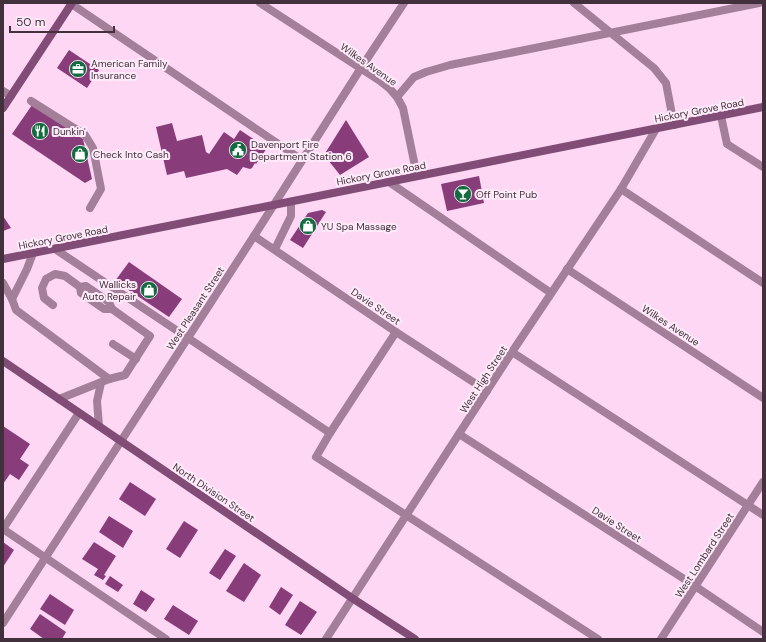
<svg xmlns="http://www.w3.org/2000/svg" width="766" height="642" font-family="'DM Sans',sans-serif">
<rect width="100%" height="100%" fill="#fdd7f3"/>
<!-- building -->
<g fill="#893c7a">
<polygon points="69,50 99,70 87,88 57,68"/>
<polygon points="32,105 83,139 92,179 85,183 12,134"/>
<polygon points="346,120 369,157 340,175 324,155"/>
<polygon points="172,123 177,141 202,135 206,152 209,154 224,132 234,139 240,130 267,148 256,164 255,163 252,168 250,169 243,167 237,175 227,169 186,178 184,171 167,175 156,127"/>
<polygon points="479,176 484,203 447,211 441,184"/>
<polygon points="322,210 326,212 303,248 290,240 308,213"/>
<polygon points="3,216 11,228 3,231"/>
<polygon points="129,262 182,299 169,317 115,281"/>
<polygon points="3,426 30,444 20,459 29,465 19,480 10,474 3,484"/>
<polygon points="130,482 156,499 145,516 119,499"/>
<polygon points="109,516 133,531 123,548 99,532"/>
<polygon points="184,521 198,530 180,558 166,549"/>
<polygon points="3,542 14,550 3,567"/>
<polygon points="94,542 116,556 104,575 106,576 103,580 94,575 98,569 82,559"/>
<polygon points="225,549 236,556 220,580 209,573"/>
<polygon points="244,563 261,575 244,602 226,591"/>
<polygon points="110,576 123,585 118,592 105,584"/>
<polygon points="281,587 293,595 280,615 269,607"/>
<polygon points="141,590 155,599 146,612 133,604"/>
<polygon points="50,594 74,610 65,625 40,609"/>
<polygon points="300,601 317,612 301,635 285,625"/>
<polygon points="173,605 198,621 189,635 164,619"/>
<polygon points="40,614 66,632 62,639 44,639 30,629"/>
</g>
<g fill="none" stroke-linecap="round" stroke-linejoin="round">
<!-- lane -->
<g stroke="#a37f9a" stroke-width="8">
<polyline points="70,3 302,160"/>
<polyline points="397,97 414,77 426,72 450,65 759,3"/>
<polyline points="31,101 85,135 93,148 101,189 90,208"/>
<polyline points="389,182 551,293"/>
<polyline points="621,189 763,283"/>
<polyline points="55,249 330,433"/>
<polyline points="275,249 291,216 291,202"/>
<polyline points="3,283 12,299 16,310 109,379"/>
<polyline points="12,299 27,269 33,253"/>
<polyline points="53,305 44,298 42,288 46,279 55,274 65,276 80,287 81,293 104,309 112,309"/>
<polyline points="396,332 330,433 316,457 598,639"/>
<polyline points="113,344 136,359"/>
<polyline points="512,352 763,515"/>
<polyline points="59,399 109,379 125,375 150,336 112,309 109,302 86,286 80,287"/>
<polyline points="99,426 97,401 101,383"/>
<polyline points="3,529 166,639"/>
<polyline points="3,529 79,413"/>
</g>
<!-- street -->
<g stroke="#a37f9a" stroke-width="8">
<polyline points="260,3 380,81 390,89 397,97 403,108 417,176"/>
<polyline points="574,3 654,68 666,83 674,125"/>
<polyline points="3,91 11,96"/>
<polyline points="721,116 727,144 763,167"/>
<polyline points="254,236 396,332 487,391"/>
<polyline points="567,269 763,398"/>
<polyline points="459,434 695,586 763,632"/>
<polyline points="3,623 254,236 361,68 404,3"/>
<polyline points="326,639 512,352 621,189 656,129"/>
<polyline points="661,639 763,482"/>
</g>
<!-- secondary -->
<g stroke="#814d76" stroke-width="8">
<polyline points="3,108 72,3"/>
<polyline points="3,259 763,107"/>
<polyline points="3,361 352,598 415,639"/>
</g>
</g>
<!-- icons -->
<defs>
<symbol id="office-disc" viewBox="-11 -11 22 22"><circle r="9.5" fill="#136c3f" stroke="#feebf9"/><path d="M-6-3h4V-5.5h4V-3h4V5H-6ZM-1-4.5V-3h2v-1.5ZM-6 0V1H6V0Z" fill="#fff"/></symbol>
<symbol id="restaurant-disc" viewBox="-11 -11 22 22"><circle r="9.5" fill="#136c3f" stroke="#feebf9"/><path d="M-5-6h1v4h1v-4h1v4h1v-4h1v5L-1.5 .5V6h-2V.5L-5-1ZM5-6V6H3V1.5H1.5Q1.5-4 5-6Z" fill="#fff"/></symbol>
<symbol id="civic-disc" viewBox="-11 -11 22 22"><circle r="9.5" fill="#136c3f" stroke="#feebf9"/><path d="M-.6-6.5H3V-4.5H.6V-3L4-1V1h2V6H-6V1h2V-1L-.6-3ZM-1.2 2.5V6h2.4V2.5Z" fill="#fff"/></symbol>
<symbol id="shop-disc" viewBox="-11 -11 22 22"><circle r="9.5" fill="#136c3f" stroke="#feebf9"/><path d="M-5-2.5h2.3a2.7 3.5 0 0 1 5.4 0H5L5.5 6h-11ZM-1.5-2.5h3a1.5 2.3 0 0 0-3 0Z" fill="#fff"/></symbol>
<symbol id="bar-disc" viewBox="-11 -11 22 22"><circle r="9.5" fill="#136c3f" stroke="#feebf9"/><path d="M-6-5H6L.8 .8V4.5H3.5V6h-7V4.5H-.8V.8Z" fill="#fff"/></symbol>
</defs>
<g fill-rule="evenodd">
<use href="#office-disc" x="68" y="59" width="20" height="20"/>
<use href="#restaurant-disc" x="30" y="121" width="20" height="20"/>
<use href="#civic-disc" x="228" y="140" width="20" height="20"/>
<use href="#shop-disc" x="70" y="144" width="20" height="20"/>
<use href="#bar-disc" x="453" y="184" width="20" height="20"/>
<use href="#shop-disc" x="298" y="216" width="20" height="20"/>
<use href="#shop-disc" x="139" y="280" width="20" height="20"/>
</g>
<g text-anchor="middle" stroke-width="4" stroke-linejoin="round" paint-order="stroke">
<!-- poi labels -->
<g font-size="10" fill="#42303d" stroke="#feebf9" text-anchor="start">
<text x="91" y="67">American Family<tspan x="91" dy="12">Insurance</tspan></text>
<text x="53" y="135">Dunkin'</text>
<text x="251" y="148">Davenport Fire<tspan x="251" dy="12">Department Station 6</tspan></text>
<text x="93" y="158">Check Into Cash</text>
<text x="476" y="198">Off Point Pub</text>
<text x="321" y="230">YU Spa Massage</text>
<text x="136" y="288" text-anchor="end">Wallicks<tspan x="136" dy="12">Auto Repair</tspan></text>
</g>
<!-- street labels -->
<g font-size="10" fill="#42303d" stroke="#feebf9">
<text transform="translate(369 64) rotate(35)" y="4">Wilkes Avenue</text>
<text transform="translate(699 110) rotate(-11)" y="4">Hickory Grove Road</text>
<text transform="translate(381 173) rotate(-11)" y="4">Hickory Grove Road</text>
<text transform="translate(63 237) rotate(-11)" y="4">Hickory Grove Road</text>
<text transform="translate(376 306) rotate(34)" y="4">Davie Street</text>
<text transform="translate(195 308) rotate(-57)" y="4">West Pleasant Street</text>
<text transform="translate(671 325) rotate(33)" y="4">Wilkes Avenue</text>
<text transform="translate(483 379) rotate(-57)" y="4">West High Street</text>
<text transform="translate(214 492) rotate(34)" y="4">North Division Street</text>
<text transform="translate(617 524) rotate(33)" y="4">Davie Street</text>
<text transform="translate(704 555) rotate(-57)" y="4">West Lombard Street</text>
</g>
</g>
<!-- border -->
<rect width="766" height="642" fill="none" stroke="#42303d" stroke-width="8"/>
<!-- scale -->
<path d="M10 26v6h104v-6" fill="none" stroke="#42303d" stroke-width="2"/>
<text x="16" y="26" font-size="12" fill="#42303d" stroke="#feebf9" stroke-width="3" paint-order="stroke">50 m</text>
</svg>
